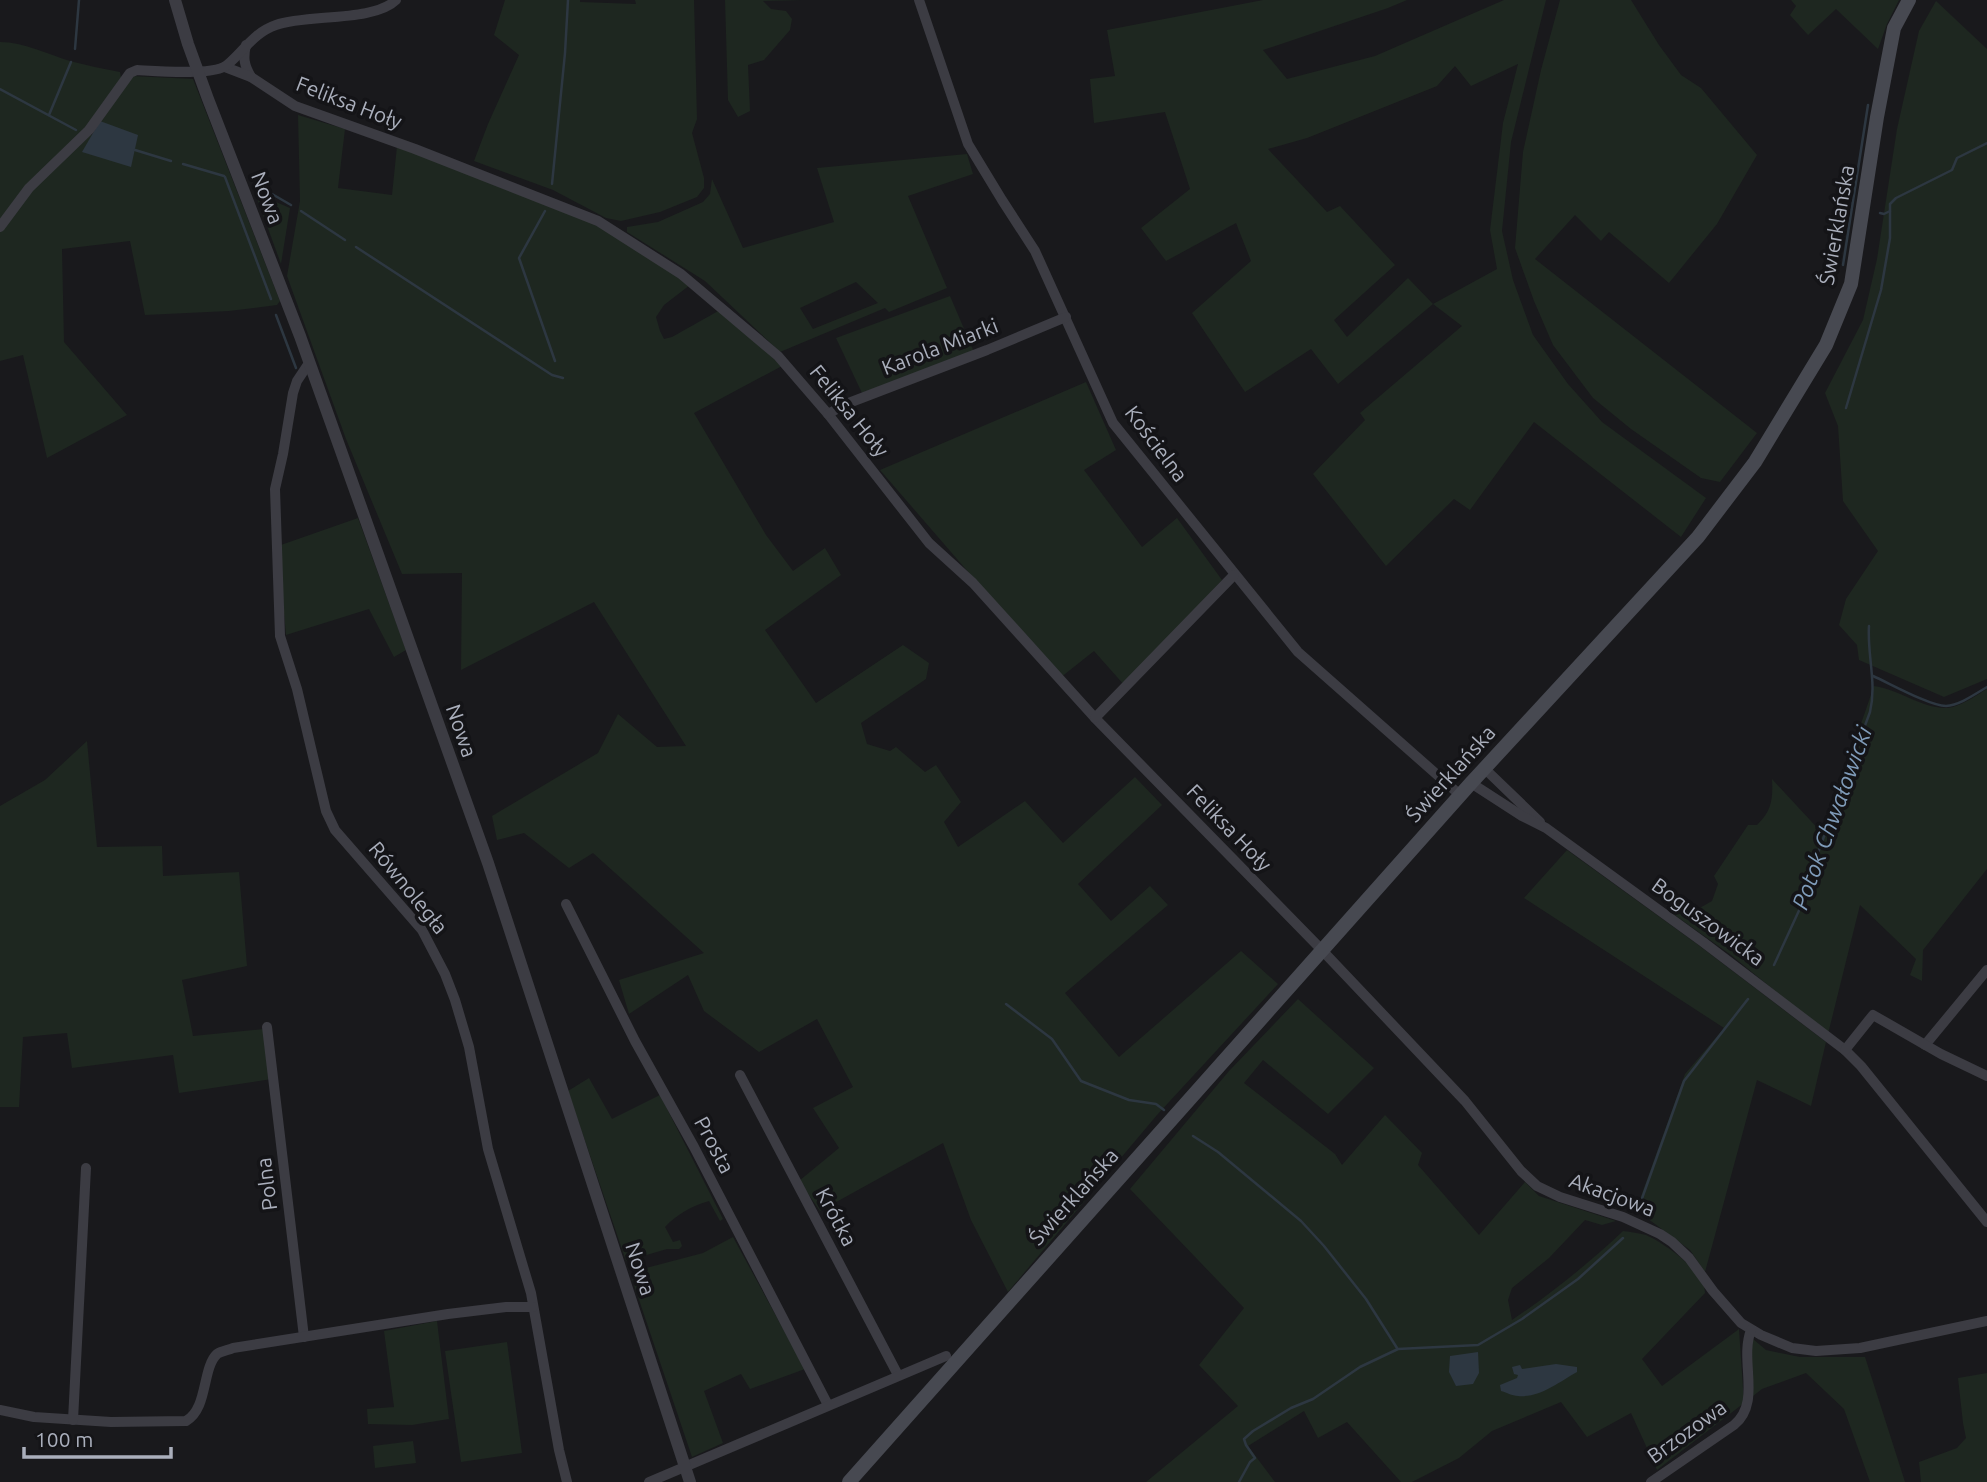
<svg xmlns="http://www.w3.org/2000/svg" width="1987" height="1482" font-family="Ubuntu,sans-serif">
<rect width="100%" height="100%" fill="#19191c"/>
<!-- green -->
<g fill="#1e2720" fill-rule="evenodd">
<polygon points="505,0 580,0 580,2 636,4 635,0 694,0 697,119 692,133 704,178 704,188 697,197 660,212 621,221 606,218 553,190 474,161 488,124 519,55 494,35"/>
<polygon points="725,0 803,0 763,1 771,9 786,11 792,19 790,30 764,60 748,65 750,111 738,117 728,100"/>
<path d="M1263,0H1407L1388,8L1263,50L1287,79L1375,56L1504,0H1546L1511,142L1502,231L1513,280L1533,335L1568,384L1602,422L1706,498L1681,537L1534,422L1470,510L1454,499L1386,566L1313,474L1365,420L1360,413L1462,326L1433,304L1338,384L1311,349L1245,392L1192,313L1251,261L1236,223L1166,261L1141,228L1190,189L1165,112L1094,123L1090,79L1115,76L1107,30ZM1518,64L1503,123L1490,230L1497,269L1433,304L1408,278L1347,337L1334,320L1395,265L1340,206L1327,212L1268,149L1307,138L1437,86L1455,66L1471,86Z"/>
<polygon points="1560,0 1631,0 1659,45 1681,75 1701,88 1757,155 1717,224 1669,283 1609,232 1601,241 1575,215 1535,259 1757,433 1720,482 1701,478 1631,429 1593,398 1553,345 1534,301 1515,248 1523,152 1541,70"/>
<polygon points="1791,0 1899,0 1887,24 1878,49 1836,9 1808,35 1790,15 1796,6"/>
<polygon points="1936,1 1987,49 1987,679 1944,697 1859,660 1857,645 1839,625 1846,599 1878,551 1843,501 1838,426 1825,393 1863,320 1877,259 1897,129 1919,31"/>
<path d="M0,42C24,42 47,54 70,61C86,65 103,69 120,72L121,78L83,131L92,135L132,76L193,79L280,301L277,305L229,311L145,315L130,241L62,249L64,342L127,415L47,458L23,355L0,361Z"/>
<polygon points="298,115 345,129 338,188 392,195 397,146 596,223 690,285 664,305 656,317 660,331 664,339 672,337 720,310 782,366 694,413 766,535 793,571 825,548 841,575 765,630 816,703 903,645 929,663 926,679 861,723 867,744 890,751 896,747 925,772 936,765 961,802 944,822 958,847 1025,801 1063,843 1135,777 1162,805 1078,884 1111,921 1150,886 1168,905 1065,993 1119,1057 1241,951 1278,984 1157,1115 1008,1292 971,1220 943,1143 820,1211 799,1181 839,1148 813,1108 853,1087 817,1019 759,1052 704,1011 688,975 629,1014 619,980 704,953 593,853 569,868 524,833 497,840 492,816 598,753 618,714 657,747 686,746 594,602 461,670 462,573 402,574 346,439 287,276 300,201"/>
<path d="M967,154L973,174L908,196L947,288L889,312L885,308L780,352L705,281L627,232V227L658,222L703,202L710,194L712,179L743,248L834,222L817,168ZM856,282L878,303L813,329L800,308Z"/>
<polygon points="255,193 290,208 281,264"/>
<polygon points="950,296 974,352 862,393 836,338"/>
<polygon points="1086,382 1116,450 1084,470 1142,547 1177,518 1222,580 1125,686 1094,651 1060,678 880,470"/>
<polygon points="358,518 406,650 394,657 369,609 286,635 278,546"/>
<path d="M1874,686C1899,689 1929,713 1953,707C1964,704 1977,695 1987,689V869L1923,950L1922,981L1910,975L1916,959L1860,905L1828,1034L1731,955L1669,911L1673,907C1689,918 1697,909 1712,901L1718,884L1714,876L1748,825H1757C1772,811 1773,798 1772,779L1823,834Z"/>
<polygon points="87,741 97,847 162,846 163,876 239,872 247,966 182,980 193,1036 264,1029 272,1079 179,1093 173,1055 72,1068 67,1033 23,1037 19,1107 0,1107 0,806 45,780"/>
<polygon points="1567,850 1697,944 1826,1042 1811,1106 1757,1080 1705,1272 1690,1250 1628,1204 1640,1199 1685,1074 1724,1028 1524,898"/>
<path d="M1298,999L1374,1068L1328,1114L1263,1060L1244,1083L1335,1154L1342,1165L1385,1115L1422,1153L1418,1165L1479,1235L1525,1182L1539,1196L1616,1221L1602,1225L1585,1220L1549,1258L1512,1288L1508,1300L1512,1320C1552,1293 1588,1264 1623,1231C1631,1232 1639,1233 1646,1235C1664,1243 1705,1271 1705,1293L1642,1359L1662,1386L1739,1329L1744,1403L1657,1470L1631,1413L1587,1437L1561,1402L1492,1431L1459,1458L1412,1482H1401L1347,1422L1318,1438L1304,1411L1248,1446L1275,1482H1146L1238,1406L1199,1365L1244,1308L1130,1189L1229,1071Z"/>
<path d="M589,1078L612,1119L660,1095L723,1219L720,1221L709,1201C692,1206 677,1214 665,1227L673,1242L680,1240L682,1246L679,1249H667L626,1261L568,1091Z"/>
<polygon points="733,1237 805,1369 750,1389 741,1374 704,1391 723,1443 692,1457 631,1276 646,1268 703,1253"/>
<polygon points="437,1321 449,1419 412,1425 368,1424 367,1409 394,1407 384,1331"/>
<polygon points="1753,1339 1766,1350 1800,1357 1865,1357 1905,1482 1870,1482 1844,1409 1806,1373 1762,1389 1753,1396 1750,1344"/>
<polygon points="507,1342 522,1453 461,1462 445,1351"/>
<polygon points="1987,1373 1987,1482 1921,1482 1919,1462 1957,1448 1966,1438 1963,1423 1958,1378"/>
<polygon points="413,1441 416,1463 375,1468 373,1446"/>
</g>
<!-- water -->
<g fill="#2d3741">
<polygon points="100,121 138,135 131,167 82,152"/>
<polygon points="1478,1352 1479,1373 1473,1384 1456,1386 1449,1372 1450,1356"/>
<path d="M1556,1364L1577,1367V1372C1559,1382 1540,1398 1518,1396C1512,1396 1506,1392 1501,1391L1500,1385L1517,1378L1518,1375L1514,1374L1512,1367L1520,1365L1522,1369Z"/>
</g>
<g fill="none" stroke-linecap="round" stroke-linejoin="round">
<!-- stream -->
<g stroke="#2d3741" stroke-width="2.5">
<polyline points="75,49 79,0"/>
<polyline points="0,89 76,130"/>
<polyline points="49,115 71,62"/>
<polyline points="135,150 171,161"/>
<polyline points="183,164 224,176"/>
<polyline points="225,177 271,299"/>
<polyline points="552,184 565,53 568,0"/>
<polyline points="255,189 272,194 291,205"/>
<polyline points="301,211 345,240"/>
<polyline points="545,211 519,258 555,361"/>
<polyline points="1880,213 1884,214 1890,211"/>
<polyline points="356,247 552,375 563,378"/>
<polyline points="1843,265 1868,105"/>
<polyline points="276,315 296,368"/>
<polyline points="1846,408 1881,290 1890,238 1890,204 1896,198 1952,170 1957,158 1987,143"/>
<path d="M1873,676C1889,683 1930,706 1946,706C1960,705 1975,694 1987,687"/>
<path d="M1774,965L1802,904L1819,850L1870,712C1877,683 1867,655 1869,626"/>
<polyline points="1006,1004 1052,1039 1081,1081 1129,1100 1156,1104 1164,1110"/>
<polyline points="1193,1136 1218,1152 1301,1221 1324,1246 1366,1299 1397,1348"/>
<polyline points="1640,1204 1684,1081 1748,999"/>
<polyline points="1239,1482 1250,1462 1255,1458 1246,1445 1244,1439 1253,1431 1291,1408 1313,1399 1360,1367 1398,1349 1478,1345 1522,1319 1578,1279 1623,1238"/>
</g>
<!-- minor -->
<g stroke="#3c3c43" stroke-width="10">
<polyline points="919,0 968,144 1002,200 1035,251 1113,423 1298,652 1460,795"/>
<path d="M246,45C243,58 244,65 251,77"/>
<polyline points="225,67 251,77 295,106 415,149 598,221 681,274 778,356 828,414 929,543 973,583 1095,718 1318,946 1465,1101 1521,1171 1537,1186 1560,1197 1623,1217 1660,1234 1672,1242 1689,1258 1713,1291 1741,1323 1761,1335 1792,1348 1816,1351 1860,1348 1987,1321"/>
<path d="M0,227L29,188L89,130L130,73L137,70C156,71 214,76 227,65C245,50 253,33 276,25C307,14 374,22 396,0"/>
<polyline points="309,363 297,381 293,393 283,454 275,489 280,636 297,689 326,811 335,830 422,930 445,974 455,1000 469,1047 488,1149 531,1293 559,1450 567,1482"/>
<polyline points="828,414 846,404 987,350 1066,317"/>
<polyline points="1095,718 1234,575"/>
<polyline points="1484,768 1540,822"/>
<polyline points="1471,783 1522,816 1546,828 1703,942 1845,1050 1861,1066 1987,1222"/>
<polyline points="566,904 635,1041 694,1147 828,1405"/>
<polyline points="267,1027 304,1337"/>
<polyline points="1925,1045 1987,970"/>
<polyline points="1845,1050 1873,1015 1941,1054 1987,1076"/>
<polyline points="740,1075 898,1375"/>
<path d="M0,1410L34,1417L111,1422L186,1421C208,1409 202,1368 217,1354C221,1351 229,1350 233,1348L448,1314L506,1307H533"/>
<polyline points="73,1420 86,1168"/>
<polyline points="649,1482 946,1356"/>
<path d="M1651,1482L1734,1425C1762,1402 1739,1361 1751,1330"/>
</g>
<!-- tertiary -->
<polyline stroke="#3c3c43" stroke-width="12" points="175,0 188,44 208,99 300,336 488,863 690,1482"/>
<!-- secondary -->
<polyline stroke="#474951" stroke-width="14" points="849,1482 1471,783 1698,537 1755,462 1826,345 1851,284 1877,117 1894,28 1909,0"/>
</g>
<g text-anchor="middle" stroke-width="7" stroke-linejoin="round" paint-order="stroke">
<!-- street labels -->
<g font-size="21" fill="#aaafbc" stroke="#141417">
<text transform="translate(349 103) rotate(21)" y="7">Feliksa Hoły</text>
<text transform="translate(267 198) rotate(69)" y="7">Nowa</text>
<text transform="translate(1837 225) rotate(-80)" y="7">Świerklańska</text>
<text transform="translate(940 347) rotate(-21)" y="7">Karola Miarki</text>
<text transform="translate(849 411) rotate(51)" y="7">Feliksa Hoły</text>
<text transform="translate(1156 444) rotate(53)" y="7">Kościelna</text>
<text transform="translate(461 731) rotate(71)" y="7">Nowa</text>
<text transform="translate(1451 774) rotate(-48)" y="7">Świerklańska</text>
<text transform="translate(1229 828) rotate(46)" y="7">Feliksa Hoły</text>
<text transform="translate(408 888) rotate(51)" y="7">Równoległa</text>
<text transform="translate(1708 922) rotate(36)" y="7">Boguszowicka</text>
<text transform="translate(714 1145) rotate(62)" y="7">Prosta</text>
<text transform="translate(267 1184) rotate(-97)" y="7">Polna</text>
<text transform="translate(1612 1195) rotate(20)" y="7">Akacjowa</text>
<text transform="translate(1074 1197) rotate(-48)" y="7">Świerklańska</text>
<text transform="translate(836 1217) rotate(62)" y="7">Krótka</text>
<text transform="translate(640 1269) rotate(72)" y="7">Nowa</text>
<text transform="translate(1687 1432) rotate(-36)" y="7">Brzozowa</text>
</g>
<!-- water labels -->
<g font-size="23" font-style="italic" fill="#7f9bb9" stroke="#141417">
<text transform="translate(1832 818) rotate(-70)" y="8">Potok Chwałowicki</text>
</g>
</g>
<!-- scale -->
<path d="M24 1447v10h147v-10" fill="none" stroke="#aaafbc" stroke-width="3.5"/>
<text x="35" y="1447" font-size="21" fill="#aaafbc" stroke="#141417" stroke-width="5" paint-order="stroke">100 m</text>
</svg>
